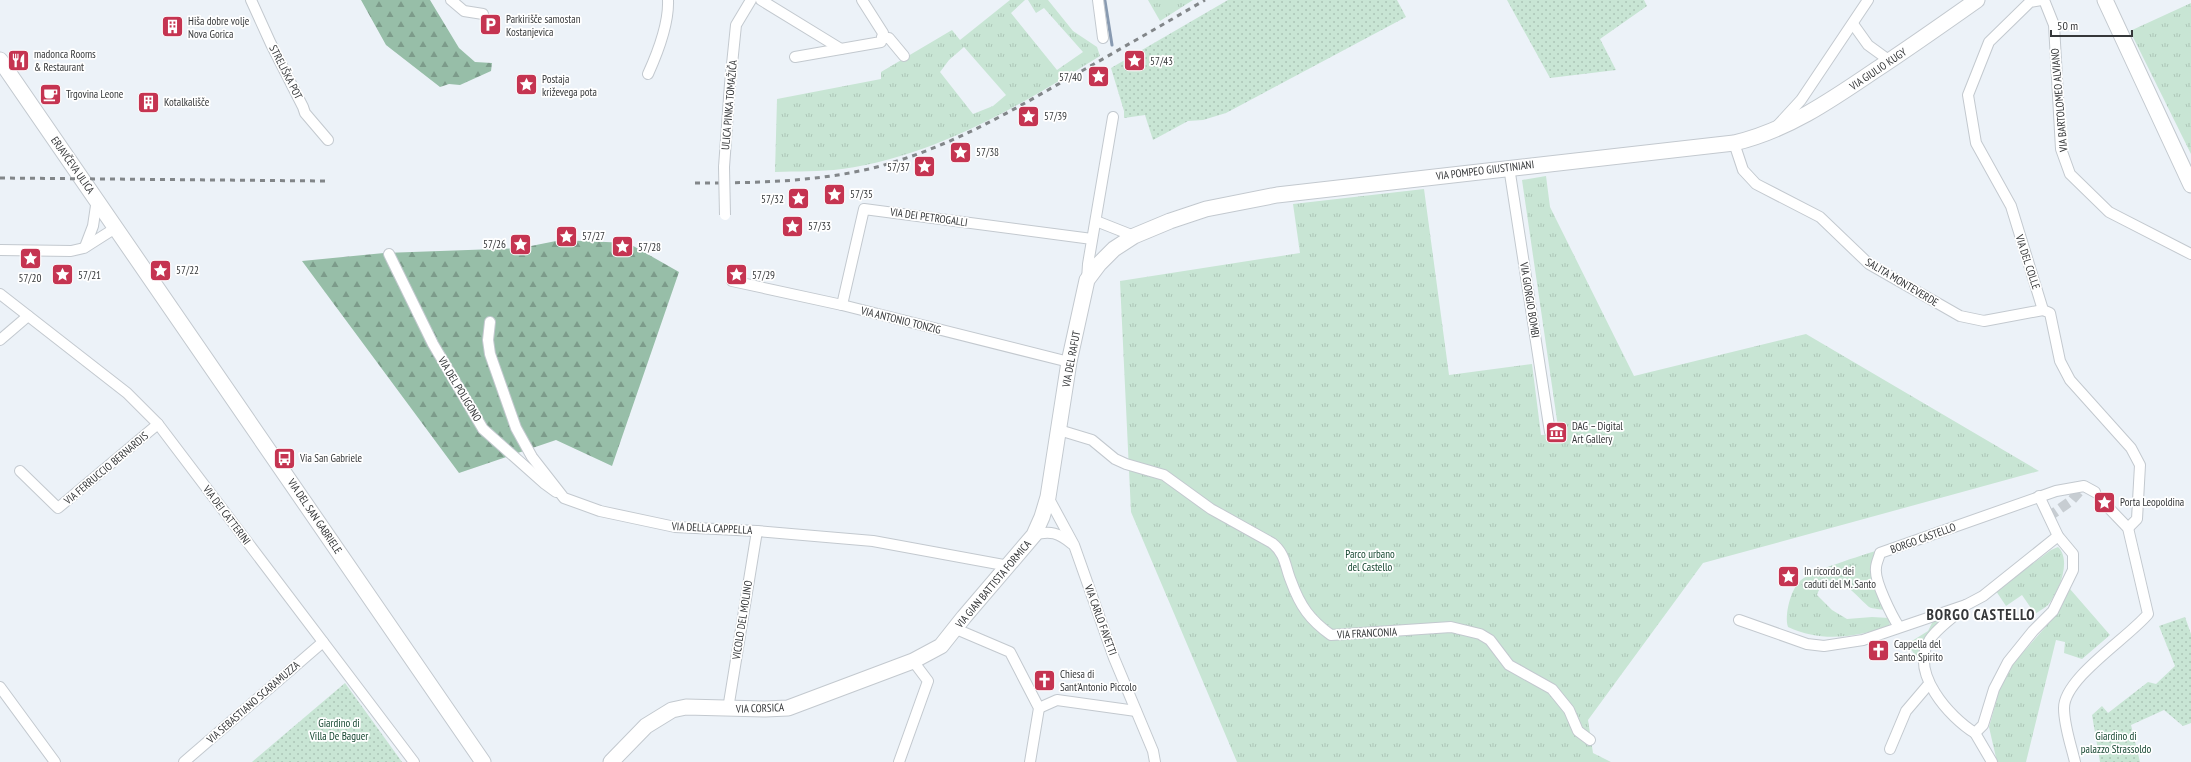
<svg xmlns="http://www.w3.org/2000/svg" width="2191" height="762" font-family="'PT Sans Narrow',sans-serif">
<defs>
<pattern id="grass-tufts" width="24" height="20" patternUnits="userSpaceOnUse"><rect width="24" height="20" fill="#c8e5d4"/><path d="M3 7l-1-3M5 7V3M7 7l1-3M15 17l-1-3M17 17v-4M19 17l1-3" fill="none" stroke="#acc5b7"/></pattern>
<pattern id="forest-firs" width="22" height="20" patternUnits="userSpaceOnUse"><rect width="22" height="20" fill="#97bea8"/><path d="M5 1l3.5 6h-7zM16 11l3.5 6h-7z" fill="#7c9b8a"/></pattern>
<pattern id="garden-dots" width="8" height="8" patternUnits="userSpaceOnUse"><rect width="8" height="8" fill="#c8e5d4"/><path d="M2 2h.1M6 6h.1" fill="none" stroke="#acc5b7" stroke-width="1.8" stroke-linecap="round"/></pattern>
</defs>
<rect width="100%" height="100%" fill="#ecf2f8"/>
<!-- grass -->
<g fill="url(#grass-tufts)" fill-rule="evenodd">
<path d="M1010,0H1025L1011,13L1057,70L1083,52L1044,8L1036,13L1028,0H1048L1073,31L1097,47L1100,56C1020,105 937,156 842,169C820,172 797,171 775,172L777,99L881,79V72L952,30L960,40ZM964,47L1006,95L993,106L973,114L940,72L949,60Z"/>
<polygon points="1148,0 1193,0 1160,21"/>
<polygon points="2191,3 2191,154 2130,31"/>
<polygon points="1546,176 1550,207 1634,376 1806,334 2039,471 1703,563 1588,720 1593,753 1611,762 1237,762 1131,512 1120,281 1300,253 1293,204 1424,189 1449,375 1532,364 1541,435 1559,434 1522,180"/>
<path d="M2058,547C2072,560 2059,592 2048,605C2045,608 2039,611 2035,614L2022,595L2006,606L1996,591L2051,550Z"/>
<path d="M1879,550C1859,577 1886,587 1885,610C1881,609 1873,609 1869,607C1857,597 1829,560 1817,595L1832,610L1847,619L1872,617L1889,618L1890,626C1855,637 1823,643 1788,627C1784,615 1791,589 1800,581C1810,571 1863,555 1879,550Z"/>
<polygon points="2070,589 2110,635 2082,659 2064,653 2065,642 2056,640 2026,762 1997,762 1989,727 1999,691 2012,665 2056,615"/>
<path d="M1951,614C1937,627 1918,639 1918,659L1907,644L1928,631L1933,621Z"/>
</g>
<!-- forest -->
<g fill="url(#forest-firs)">
<polygon points="361,0 430,0 459,48 475,62 492,63 491,71 460,85 449,84 440,87 386,45"/>
<polygon points="561,240 628,243 679,272 612,466 556,440 459,473 302,261 384,253 521,248"/>
</g>
<!-- garden -->
<g fill="url(#garden-dots)">
<polygon points="1228,0 1397,0 1406,17 1226,113 1203,120 1188,121 1153,140 1145,115 1124,118 1124,111 1111,68"/>
<polygon points="1507,0 1644,0 1647,6 1600,39 1616,70 1550,78"/>
<polygon points="2185,617 2191,634 2191,723 2183,726 2164,710 2131,725 2140,762 2100,762 2092,715 2102,706 2108,713 2148,682 2156,684 2175,666 2159,626"/>
<polygon points="345,683 402,762 252,762"/>
</g>
<g fill="none" stroke-linecap="round" stroke-linejoin="round">
<!-- stream -->
<polyline stroke="#889ab1" stroke-width="3" points="1105,1 1112,45"/>
<!-- street-tunnel -->
<g stroke="#c7cdd2" stroke-width="10" stroke-dasharray="10 5" stroke-linecap="butt">
<polyline points="2095,492 2105,504"/>
<polyline points="2048,517 2071,501 2084,486"/>
</g>
<defs>
<g id="street">
<polyline points="251,0 271,44 303,107 305,113 328,140"/>
<polyline points="451,0 464,11 483,14"/>
<polyline points="761,0 841,49"/>
<polyline points="1098,0 1103,38"/>
<polyline points="2041,0 2030,2 1989,42 1968,95 1976,143 2011,206 2043,310 2050,313 2060,361 2070,380 2131,448 2140,465 2137,519 2128,528"/>
<polyline points="2044,0 2054,25 2061,149 2070,174 2109,212 2191,254"/>
<polyline points="1853,24 1868,45 1890,61"/>
<polyline points="882,38 889,38 904,56"/>
<polyline points="795,57 881,42 883,33 862,0"/>
<path d="M648,74C658,52 669,24 668,0"/>
<polyline points="1778,125 1801,100 1868,0"/>
<polyline points="1734,143 1743,170 1756,184 1820,217 1869,264 1960,316 1984,321 2043,310"/>
<polyline points="724,167 730,84 736,25 751,0"/>
<polyline points="1509,167 1550,432"/>
<polyline points="1096,221 1134,236"/>
<polyline points="85,247 93,226 97,199"/>
<polyline points="0,250 71,251 84,248 117,227"/>
<polyline points="389,254 433,344 483,429 545,484 556,492"/>
<polyline points="1087,280 1088,264 1113,117"/>
<polyline points="732,281 842,305 1069,362"/>
<polyline points="0,294 127,393 158,424 414,762"/>
<polyline points="842,305 864,209 1092,239"/>
<polyline points="490,322 488,340 490,354 516,428 532,457 564,498 600,511 675,527 757,531 873,541 1009,566"/>
<polyline points="0,340 28,316"/>
<path d="M1059,430L1092,440L1115,459L1126,464L1164,475L1211,509L1272,543C1286,554 1285,567 1291,581C1300,606 1310,620 1331,635L1451,627L1480,634L1490,640L1509,665L1552,689L1569,710L1578,731L1590,740"/>
<polyline points="20,471 58,508 158,424"/>
<polyline points="1048,497 1074,545 1114,658 1153,751 1155,762"/>
<path d="M1034,535C1050,530 1059,533 1072,544"/>
<path d="M1966,605C1956,616 1935,629 1929,641C1910,673 1949,717 1975,733L1983,725L1994,689L2008,662L2033,631L2053,611L2073,570V554L2058,536L2039,496"/>
<polyline points="1739,620 1807,644 1824,646 1863,640 1966,605 1983,596 2058,536"/>
<path d="M1899,627C1892,616 1874,581 1876,568C1876,563 1879,558 1880,553L2056,491L2084,486L2095,492"/>
<polyline points="956,629 1010,652 1039,708 1030,762"/>
<polyline points="0,687 55,762"/>
<polyline points="1039,708 1057,700 1136,711"/>
<polyline points="728,709 757,531"/>
<polyline points="1975,733 1992,762"/>
<polyline points="1890,749 1906,711 1929,684"/>
<polyline points="184,762 323,642"/>
<polyline points="899,762 928,681 913,661"/>
<path d="M2075,762C2071,745 2064,726 2064,708C2064,678 2128,638 2148,614L2128,528L2105,504"/>
</g>
<g id="secondary">
<polyline points="2105,0 2191,185"/>
<polyline points="0,60 483,762"/>
<path d="M611,762L646,726L672,710L686,707L765,709L788,708L913,661L941,646L964,617L1034,535L1042,517L1048,497L1069,362L1087,280L1099,264L1114,249L1134,236L1170,221L1206,209L1277,195L1734,143C1786,131 1830,101 1874,71C1909,48 1943,24 1977,0"/>
</g>
</defs>
<!-- street casing -->
<use href="#street" stroke="#c3c9cf" stroke-width="12"/>
<!-- secondary casing -->
<use href="#secondary" stroke="#c3c9cf" stroke-width="17"/>
<!-- street -->
<use href="#street" stroke="#fff" stroke-width="10"/>
<!-- secondary -->
<use href="#secondary" stroke="#fff" stroke-width="15"/>
<!-- rail -->
<g stroke="#828689" stroke-width="3" stroke-dasharray="5 5" stroke-linecap="butt">
<polyline points="0,178 325,181"/>
<path d="M695,183C755,183 815,182 873,168C939,151 996,120 1055,86C1105,58 1155,29 1205,0"/>
</g>
<defs>
<polyline id="street-bridge" points="724,167 725,215"/>
</defs>
<!-- street-bridge casing -->
<use href="#street-bridge" stroke="#c3c9cf" stroke-width="12" stroke-linecap="butt"/>
<!-- street-bridge -->
<use href="#street-bridge" stroke="#fff" stroke-width="10"/>
</g>
<!-- icons -->
<defs>
<symbol id="parking-square" viewBox="-11 -11 22 22"><rect x="-9" y="-9" width="18" height="18" rx="4" fill="#c53451" stroke="#fff"/><path d="M-3.5-5.5H1a3.5 3.5 0 0 1 0 7H-1V5.5H-3.5ZM-1-3.4V-.6H.8a1.4 1.4 0 0 0 0-2.8Z" fill="#fff"/></symbol>
<symbol id="building-square" viewBox="-11 -11 22 22"><rect x="-9" y="-9" width="18" height="18" rx="4" fill="#c53451" stroke="#fff"/><path d="M-4-6H4V6H1V3H-1V6H-4ZM-2.5-4.3h1.7v1.8h-1.7ZM.8-4.3h1.7v1.8H.8ZM-2.5-1h1.7V.8h-1.7ZM.8-1h1.7V.8H.8Z" fill="#fff"/></symbol>
<symbol id="restaurant-square" viewBox="-11 -11 22 22"><rect x="-9" y="-9" width="18" height="18" rx="4" fill="#c53451" stroke="#fff"/><path d="M-5-6h1v4h1v-4h1v4h1v-4h1v5L-1.5 .5V6h-2V.5L-5-1ZM5-6V6H3V1.5H1.5Q1.5-4 5-6Z" fill="#fff"/></symbol>
<symbol id="sight-square" viewBox="-11 -11 22 22"><rect x="-9" y="-9" width="18" height="18" rx="4" fill="#c53451" stroke="#fff"/><path d="M0-6L1.8-2.2L6-1.7L2.9 1.2L3.7 5.4L0 3.3L-3.7 5.4L-2.9 1.2L-6-1.7L-1.8-2.2Z" fill="#fff"/></symbol>
<symbol id="cafe-square" viewBox="-11 -11 22 22"><rect x="-9" y="-9" width="18" height="18" rx="4" fill="#c53451" stroke="#fff"/><path d="M-5.5-4.5H6V0H3Q3 3.5 0 3.5H-2.5Q-5.5 3.5-5.5 0ZM3-3.2v2h1.7v-2ZM-6 4.5H4V6H-6Z" fill="#fff"/></symbol>
<symbol id="museum-square" viewBox="-11 -11 22 22"><rect x="-9" y="-9" width="18" height="18" rx="4" fill="#c53451" stroke="#fff"/><path d="M0-6L6-3V-2H-6V-3ZM-5-1h2V3h-2ZM-1-1h2V3h-2ZM3-1h2V3H3ZM-6 4H6V6H-6Z" fill="#fff"/></symbol>
<symbol id="bus-square" viewBox="-11 -11 22 22"><rect x="-9" y="-9" width="18" height="18" rx="4" fill="#c53451" stroke="#fff"/><path d="M-5-6H5V4H4V6H2V4H-2V6H-4V4H-5ZM-3.5-4V0h7V-4ZM-3.5 1.2v1.5H-2V1.2ZM2 1.2v1.5H3.5V1.2Z" fill="#fff"/></symbol>
<symbol id="church-square" viewBox="-11 -11 22 22"><rect x="-9" y="-9" width="18" height="18" rx="4" fill="#c53451" stroke="#fff"/><path d="M-1.2-6h2.4v3.5h3.3v2.4h-3.3V6h-2.4V-.1h-3.3v-2.4h3.3Z" fill="#fff"/></symbol>
</defs>
<g fill-rule="evenodd">
<use href="#parking-square" x="478" y="12" width="25" height="25"/>
<use href="#building-square" x="160" y="14" width="25" height="25"/>
<use href="#restaurant-square" x="6" y="48" width="25" height="25"/>
<use href="#sight-square" x="1122" y="48" width="25" height="25"/>
<use href="#sight-square" x="1086" y="64" width="25" height="25"/>
<use href="#sight-square" x="514" y="72" width="25" height="25"/>
<use href="#cafe-square" x="38" y="82" width="25" height="25"/>
<use href="#building-square" x="136" y="90" width="25" height="25"/>
<use href="#sight-square" x="1016" y="104" width="25" height="25"/>
<use href="#sight-square" x="948" y="140" width="25" height="25"/>
<use href="#sight-square" x="912" y="154" width="25" height="25"/>
<use href="#sight-square" x="822" y="182" width="25" height="25"/>
<use href="#sight-square" x="786" y="186" width="25" height="25"/>
<use href="#sight-square" x="780" y="214" width="25" height="25"/>
<use href="#sight-square" x="554" y="224" width="25" height="25"/>
<use href="#sight-square" x="508" y="232" width="25" height="25"/>
<use href="#sight-square" x="610" y="234" width="25" height="25"/>
<use href="#sight-square" x="18" y="246" width="25" height="25"/>
<use href="#sight-square" x="148" y="258" width="25" height="25"/>
<use href="#sight-square" x="50" y="262" width="25" height="25"/>
<use href="#sight-square" x="724" y="262" width="25" height="25"/>
<use href="#museum-square" x="1544" y="420" width="25" height="25"/>
<use href="#bus-square" x="272" y="446" width="25" height="25"/>
<use href="#sight-square" x="2092" y="490" width="25" height="25"/>
<use href="#sight-square" x="1776" y="564" width="25" height="25"/>
<use href="#church-square" x="1866" y="638" width="25" height="25"/>
<use href="#church-square" x="1032" y="668" width="25" height="25"/>
</g>
<g text-anchor="middle" stroke-width="3.5" stroke-linejoin="round" paint-order="stroke">
<!-- poi labels -->
<g font-size="11" fill="#353739" stroke="#fff" text-anchor="start">
<text x="506" y="23">Parkirišče samostan<tspan x="506" dy="13">Kostanjevica</tspan></text>
<text x="188" y="25">Hiša dobre volje<tspan x="188" dy="13">Nova Gorica</tspan></text>
<text x="34" y="58">madonca Rooms<tspan x="34" dy="13">&amp; Restaurant</tspan></text>
<text x="1150" y="65">57/43</text>
<text x="1082" y="81" text-anchor="end">57/40</text>
<text x="542" y="83">Postaja<tspan x="542" dy="13">križevega pota</tspan></text>
<text x="66" y="98">Trgovina Leone</text>
<text x="164" y="106">Kotalkališče</text>
<text x="1044" y="120">57/39</text>
<text x="976" y="156">57/38</text>
<text x="910" y="171" text-anchor="end">57/37</text>
<text x="850" y="198">57/35</text>
<text x="784" y="203" text-anchor="end">57/32</text>
<text x="808" y="230">57/33</text>
<text x="582" y="240">57/27</text>
<text x="506" y="248" text-anchor="end">57/26</text>
<text x="638" y="251">57/28</text>
<text x="176" y="274">57/22</text>
<text x="78" y="279">57/21</text>
<text x="752" y="279">57/29</text>
<text x="30" y="282" text-anchor="middle">57/20</text>
<text x="1572" y="430">DAG – Digital<tspan x="1572" dy="13">Art Gallery</tspan></text>
<text x="300" y="462">Via San Gabriele</text>
<text x="2120" y="506">Porta Leopoldina</text>
<text x="1804" y="575">In ricordo dei<tspan x="1804" dy="13">caduti del M. Santo</tspan></text>
<text x="1894" y="648">Cappella del<tspan x="1894" dy="13">Santo Spirito</tspan></text>
<text x="1060" y="678">Chiesa di<tspan x="1060" dy="13">Sant'Antonio Piccolo</tspan></text>
</g>
<!-- street labels -->
<g font-size="11" fill="#353739" stroke="#fff">
<text transform="translate(1878 69) rotate(-34)" y="4">VIA GIULIO KUGY</text>
<text transform="translate(286 72) rotate(63)" y="4">STRELIŠKA POT</text>
<text transform="translate(2059 100) rotate(-95)" y="4">VIA BARTOLOMEO ALVIANO</text>
<text transform="translate(729 105) rotate(-85)" y="4">ULICA PINKA TOMAŽIČA</text>
<text transform="translate(73 165) rotate(55)" y="4">ERJAVČEVA ULICA</text>
<text transform="translate(1485 170) rotate(-7)" y="4">VIA POMPEO GIUSTINIANI</text>
<text transform="translate(929 217) rotate(8)" y="4">VIA DEI PETROGALLI</text>
<text transform="translate(2028 262) rotate(72)" y="4">VIA DEL COLLE</text>
<text transform="translate(1902 282) rotate(31)" y="4">SALITA MONTEVERDE</text>
<text transform="translate(1530 300) rotate(81)" y="4">VIA GIORGIO BOMBI</text>
<text transform="translate(901 320) rotate(14)" y="4">VIA ANTONIO TONZIG</text>
<text transform="translate(1071 359) rotate(-79)" y="4">VIA DEL RAFUT</text>
<text transform="translate(460 389) rotate(59)" y="4">VIA DEL POLIGONO</text>
<text transform="translate(106 468) rotate(-40)" y="4">VIA FERRUCCIO BERNARDIS</text>
<text transform="translate(227 515) rotate(53)" y="4">VIA DEI CATTERINI</text>
<text transform="translate(315 516) rotate(56)" y="4">VIA DEL SAN GABRIELE</text>
<text transform="translate(712 528) rotate(3)" y="4">VIA DELLA CAPPELLA</text>
<text transform="translate(1923 538) rotate(-20)" y="4">BORGO CASTELLO</text>
<text transform="translate(993 584) rotate(-50)" y="4">VIA GIAN BATTISTA FORMICA</text>
<text transform="translate(742 620) rotate(-81)" y="4">VICOLO DEL MOLINO</text>
<text transform="translate(1101 620) rotate(70)" y="4">VIA CARLO FAVETTI</text>
<text transform="translate(1367 633) rotate(-3)" y="4">VIA FRANCONIA</text>
<text transform="translate(253 702) rotate(-41)" y="4">VIA SEBASTIANO SCARAMUZZA</text>
<text transform="translate(760 708) rotate(-2)" y="4">VIA CORSICA</text>
</g>
<!-- park labels -->
<g font-size="11" fill="#154630" stroke="#fff">
<text x="1370" y="558">Parco urbano<tspan x="1370" dy="13">del Castello</tspan></text>
<text x="339" y="727">Giardino di<tspan x="339" dy="13">Villa De Baguer</tspan></text>
<text x="2116" y="740">Giardino di<tspan x="2116" dy="13">palazzo Strassoldo</tspan></text>
</g>
<!-- district labels -->
<g font-size="15" font-weight="bold" letter-spacing="1" fill="#353739" stroke="#fff">
<text x="1981" y="620">BORGO CASTELLO</text>
</g>
</g>
<!-- scale -->
<path d="M2051 30v6h81v-6" fill="none" stroke="#353739" stroke-width="2"/>
<text x="2057" y="30" font-size="12" fill="#353739" stroke="#ffffff" stroke-width="3" paint-order="stroke">50 m</text>
</svg>
